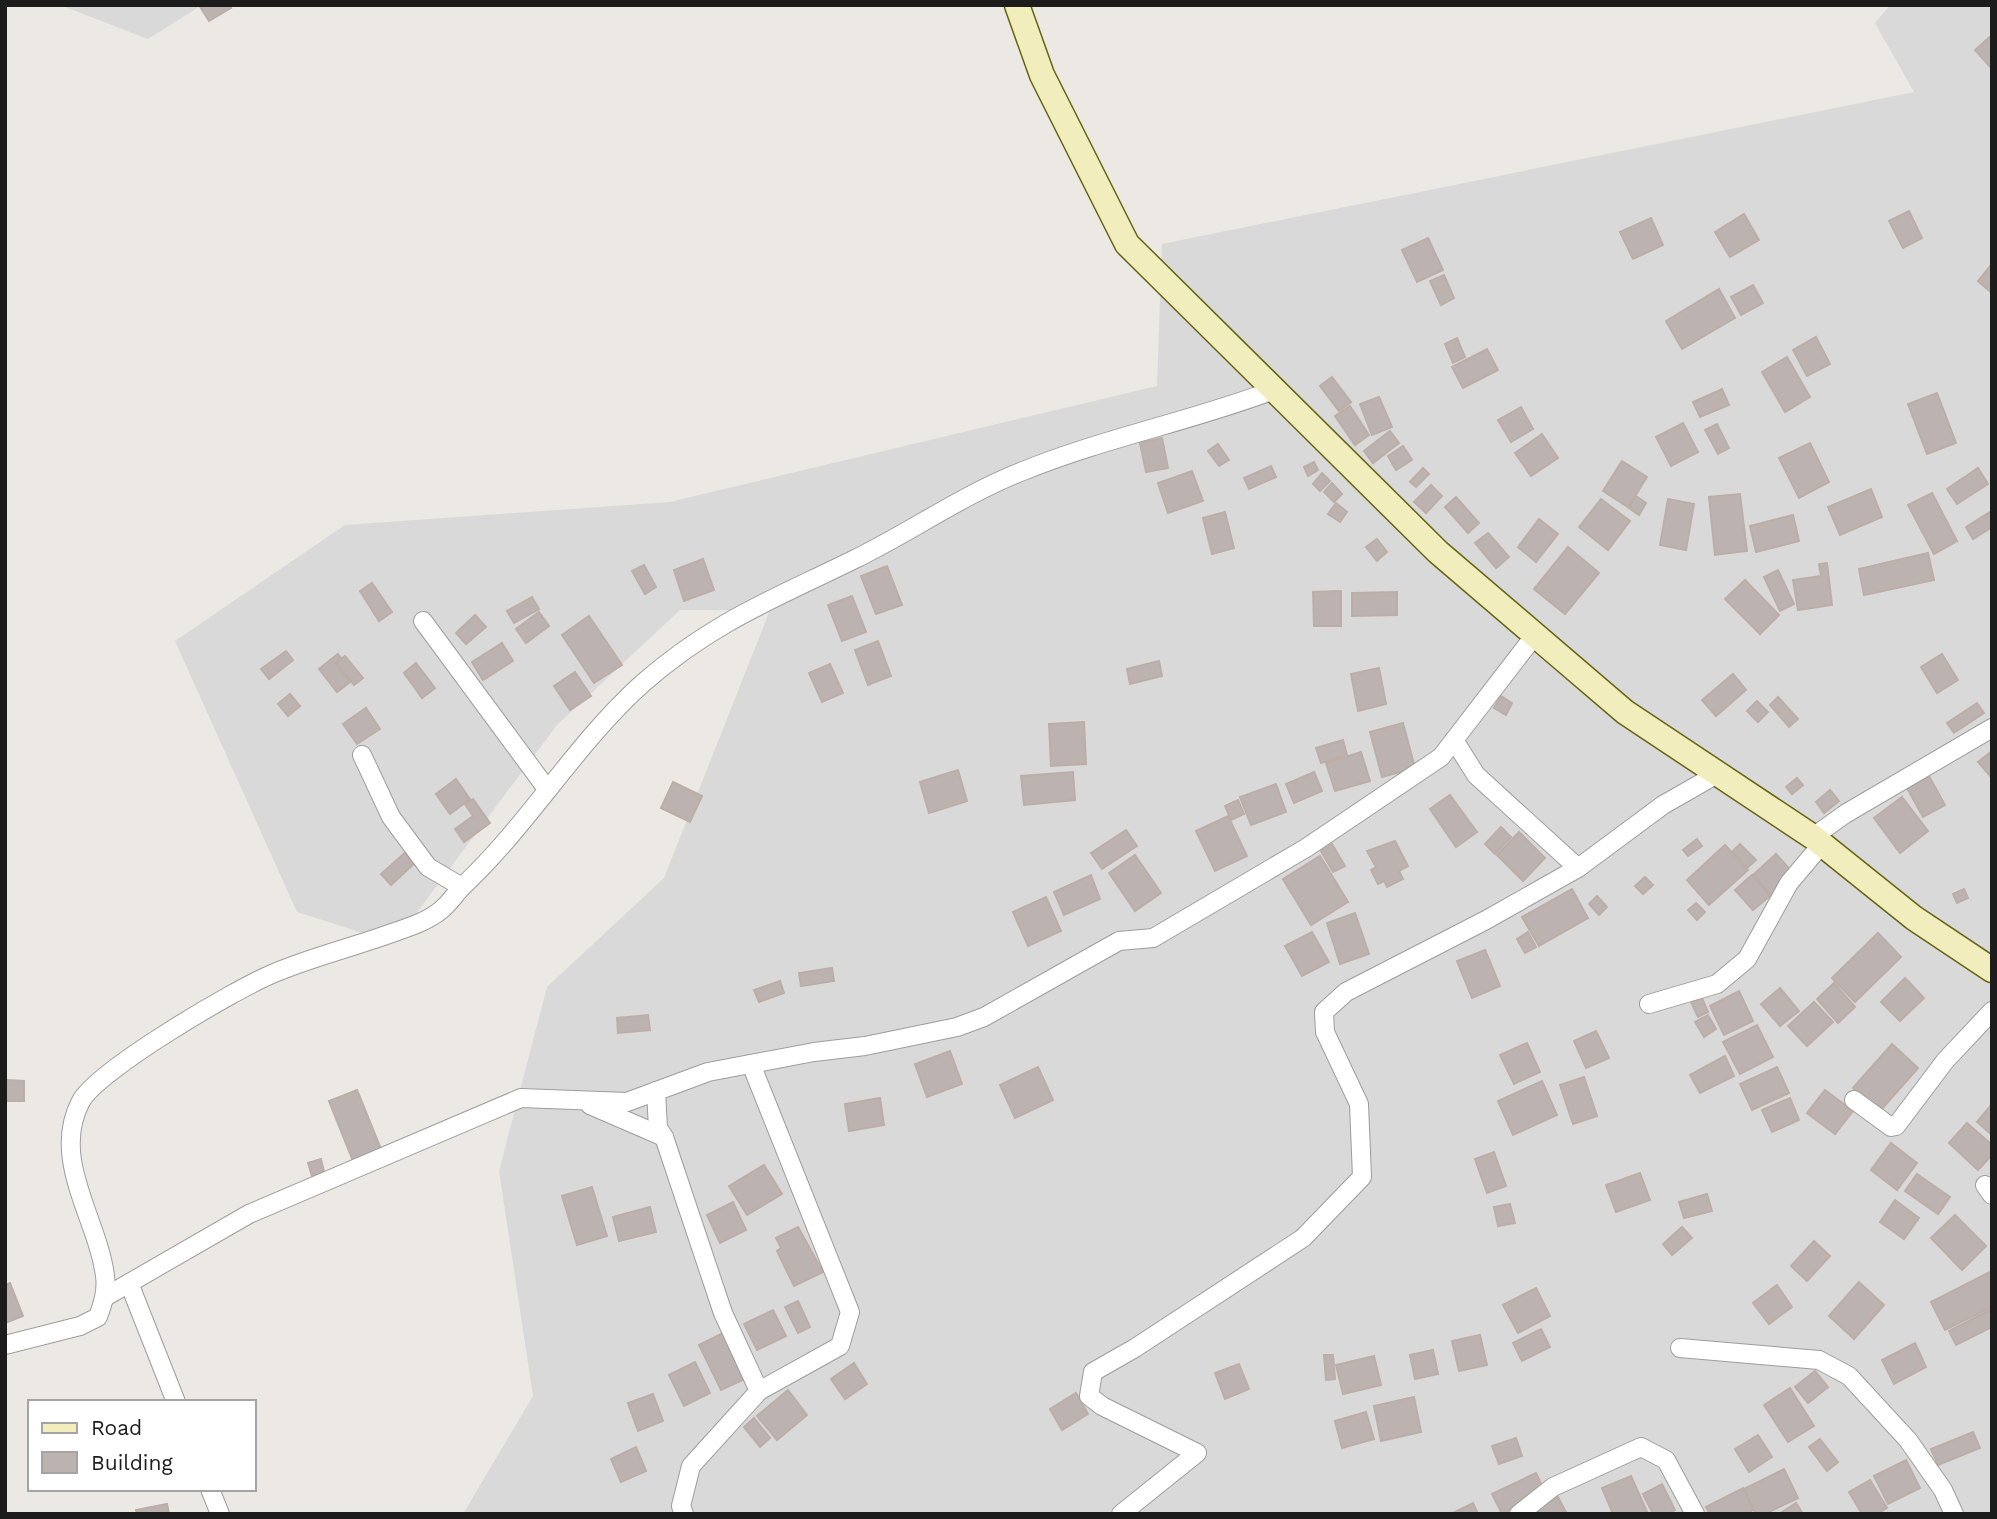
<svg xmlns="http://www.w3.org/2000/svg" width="1997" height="1519" font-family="'Work Sans',sans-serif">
<rect width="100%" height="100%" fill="#ece8e3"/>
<!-- residential -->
<g fill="#dad9d9">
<polygon points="60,5 202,5 148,39"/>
<polygon points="1890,5 1992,5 1992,1514 463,1514 533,1396 499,1171 547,987 664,878 770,610 680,610 557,725 394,943 297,912 175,641 345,525 670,502 1157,386 1162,244 1914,92 1875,23"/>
</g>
<!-- building -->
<g fill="#bcb3b0" stroke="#bcaea7" stroke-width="2">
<polygon points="199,5 229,5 231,8 209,21"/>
<polygon points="1992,35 1992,69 1975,50"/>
<polygon points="1909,211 1922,238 1903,248 1889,221"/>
<polygon points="1744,214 1759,240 1730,257 1715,232"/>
<polygon points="1651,218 1663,245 1633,259 1620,232"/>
<polygon points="1428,238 1443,270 1417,282 1402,250"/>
<polygon points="1991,265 1992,265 1992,293 1978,281"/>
<polygon points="1444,275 1454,298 1441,305 1430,281"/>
<polygon points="1753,285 1763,303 1741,315 1731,297"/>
<polygon points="1719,289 1735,318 1682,349 1666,321"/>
<polygon points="1816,337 1830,364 1807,376 1793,350"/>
<polygon points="1457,338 1465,357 1453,363 1445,344"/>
<polygon points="1487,349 1498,370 1463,388 1452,367"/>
<polygon points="1787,357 1810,397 1785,412 1762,372"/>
<polygon points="1332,377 1351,402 1339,411 1320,386"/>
<polygon points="1722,389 1729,405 1700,417 1693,402"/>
<polygon points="1937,393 1956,443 1927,454 1908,404"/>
<polygon points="1379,397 1392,427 1372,435 1360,404"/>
<polygon points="1350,406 1369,435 1355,445 1335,416"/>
<polygon points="1521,407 1533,429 1511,442 1498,420"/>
<polygon points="1683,423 1698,452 1671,466 1656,437"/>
<polygon points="1717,424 1729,448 1718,454 1705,430"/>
<polygon points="1390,431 1399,443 1373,463 1364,451"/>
<polygon points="1542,434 1558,458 1531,476 1515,453"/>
<polygon points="1162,438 1168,468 1146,472 1140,443"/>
<polygon points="1810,443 1829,482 1799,498 1779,458"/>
<polygon points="1218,444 1229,460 1219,466 1208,451"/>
<polygon points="1403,446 1412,460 1396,470 1388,456"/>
<polygon points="1622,461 1647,477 1628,507 1603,491"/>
<polygon points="1314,462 1318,470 1308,476 1304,467"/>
<polygon points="1271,466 1276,477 1249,489 1244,478"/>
<polygon points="1423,468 1429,474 1416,487 1410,482"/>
<polygon points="1978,468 1988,484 1957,504 1947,489"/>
<polygon points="1192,471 1203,501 1168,513 1158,483"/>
<polygon points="1322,473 1330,481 1320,491 1313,484"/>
<polygon points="1332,483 1342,494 1334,502 1324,492"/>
<polygon points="1431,485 1442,496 1426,513 1414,502"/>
<polygon points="1871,489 1882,517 1840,535 1828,507"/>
<polygon points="1932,493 1957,541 1934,554 1908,505"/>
<polygon points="1740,494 1747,551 1715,555 1709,497"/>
<polygon points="1636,496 1646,503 1639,515 1629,508"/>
<polygon points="1456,497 1479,523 1468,533 1445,507"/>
<polygon points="1601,499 1630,521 1608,550 1579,527"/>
<polygon points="1668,499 1694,504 1686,550 1660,545"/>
<polygon points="1336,503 1347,512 1340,522 1328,514"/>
<polygon points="1225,512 1234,548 1212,554 1203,518"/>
<polygon points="1990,512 1992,527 1973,539 1966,527"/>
<polygon points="1793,515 1799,541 1756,552 1750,526"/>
<polygon points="1539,519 1558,534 1536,562 1518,547"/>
<polygon points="1488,533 1509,557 1496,568 1475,543"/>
<polygon points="1377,539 1387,552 1377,561 1366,547"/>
<polygon points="1568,547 1599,573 1565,614 1534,589"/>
<polygon points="1928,553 1934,580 1864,595 1859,569"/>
<polygon points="703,559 714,590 684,601 674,570"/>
<polygon points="1827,563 1832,605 1798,610 1793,580 1821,576 1819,564"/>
<polygon points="644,565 656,587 645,594 632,571"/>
<polygon points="887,566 902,605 876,614 861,576"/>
<polygon points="1778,570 1794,604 1780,611 1764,577"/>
<polygon points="1745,580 1779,615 1760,634 1725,599"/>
<polygon points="372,583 392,612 379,621 360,591"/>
<polygon points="1341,591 1341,626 1314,626 1313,592"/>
<polygon points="1397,592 1397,615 1352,616 1352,593"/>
<polygon points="852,596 866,632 842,641 828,605"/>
<polygon points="532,597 539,609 514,623 507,611"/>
<polygon points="539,612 549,626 526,643 516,629"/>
<polygon points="475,615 486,627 466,644 456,633"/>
<polygon points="589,616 622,665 594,683 562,635"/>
<polygon points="878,641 891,676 868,685 855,650"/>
<polygon points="502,643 513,661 483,680 472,662"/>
<polygon points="286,651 293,660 269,679 261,669"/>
<polygon points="338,654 341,658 335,663 350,682 337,692 319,669"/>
<polygon points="1942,654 1958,680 1937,693 1921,667"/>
<polygon points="345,656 363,678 354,685 336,663"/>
<polygon points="1159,661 1162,676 1130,684 1127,669"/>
<polygon points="416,663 435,688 422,698 404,673"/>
<polygon points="830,664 843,693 822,702 809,673"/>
<polygon points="1379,668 1386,704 1358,711 1351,674"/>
<polygon points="575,672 591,696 570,710 554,686"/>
<polygon points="1733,674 1746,690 1716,716 1702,700"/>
<polygon points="290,694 300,706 288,716 278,704"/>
<polygon points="1501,696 1512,703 1506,715 1494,708"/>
<polygon points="1778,697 1798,719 1789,727 1770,705"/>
<polygon points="1757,701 1768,712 1758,722 1747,711"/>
<polygon points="1977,703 1984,713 1954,733 1947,723"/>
<polygon points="366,708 380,729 357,744 343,724"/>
<polygon points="1084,722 1086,764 1051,766 1049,724"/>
<polygon points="1403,723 1415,768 1382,777 1370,732"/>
<polygon points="1343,740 1347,755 1321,763 1316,748"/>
<polygon points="1992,751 1992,778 1978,762"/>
<polygon points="1361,752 1370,781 1335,791 1326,763"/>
<polygon points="958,770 967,801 929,813 920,782"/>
<polygon points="1073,772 1075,800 1024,805 1021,776"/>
<polygon points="1314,772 1322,791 1294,803 1286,784"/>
<polygon points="1929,776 1945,805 1923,817 1907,788"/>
<polygon points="1797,778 1803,785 1792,794 1786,787"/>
<polygon points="456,779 470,799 450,814 436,794"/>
<polygon points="673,782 702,796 690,822 661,808"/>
<polygon points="1276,784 1286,812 1251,825 1240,797"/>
<polygon points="1830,790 1839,801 1824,813 1816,802"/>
<polygon points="1450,795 1477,832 1456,847 1430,809"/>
<polygon points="1902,797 1928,831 1900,853 1874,818"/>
<polygon points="473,799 490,823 464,842 455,829 473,816 465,804"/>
<polygon points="1238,800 1244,814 1231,820 1225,806"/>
<polygon points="1228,816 1247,856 1215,871 1196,831"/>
<polygon points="1501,827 1511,837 1495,854 1485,844"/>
<polygon points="1126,830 1137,846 1102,869 1091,853"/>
<polygon points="1519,832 1545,858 1523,881 1497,855"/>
<polygon points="1697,839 1702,846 1688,856 1683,850"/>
<polygon points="1395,841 1408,866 1399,871 1403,879 1387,887 1384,881 1378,884 1371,870 1376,867 1367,851"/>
<polygon points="1332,844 1345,866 1333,872 1321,851"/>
<polygon points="1740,844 1756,860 1747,868 1732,852"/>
<polygon points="1725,845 1748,870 1709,905 1687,880"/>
<polygon points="406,852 415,863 391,885 381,874"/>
<polygon points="1776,854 1794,874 1771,895 1753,875"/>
<polygon points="1135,855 1161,893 1135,911 1109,873"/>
<polygon points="1320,856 1348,902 1311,925 1283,879"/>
<polygon points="1091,875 1100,899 1064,915 1054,892"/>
<polygon points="1752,875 1770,896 1753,910 1735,890"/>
<polygon points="1645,877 1653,885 1643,894 1635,886"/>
<polygon points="1572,889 1588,918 1539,946 1522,917"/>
<polygon points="1964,889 1968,898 1957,903 1953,894"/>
<polygon points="1597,896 1607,907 1599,915 1589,904"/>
<polygon points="1046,897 1061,931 1028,946 1013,912"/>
<polygon points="1696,903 1705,912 1697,920 1688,910"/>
<polygon points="1355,913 1369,954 1340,964 1327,923"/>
<polygon points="1312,932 1329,962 1302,976 1285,946"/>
<polygon points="1528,932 1536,947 1525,953 1517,939"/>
<polygon points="1878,933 1901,957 1855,1002 1832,978"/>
<polygon points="1485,950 1500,986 1472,998 1457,961"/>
<polygon points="832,968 834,981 801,986 799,973"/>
<polygon points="1905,978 1924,998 1900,1021 1881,1002"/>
<polygon points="780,981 784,993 759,1002 754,990"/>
<polygon points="1834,983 1855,1007 1838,1023 1817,999"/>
<polygon points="1780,988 1799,1011 1780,1026 1761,1004"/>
<polygon points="1739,991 1753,1021 1724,1035 1710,1006"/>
<polygon points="1702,998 1708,1012 1698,1017 1691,1002"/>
<polygon points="1814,1002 1833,1022 1807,1046 1788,1026"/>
<polygon points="648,1015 650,1030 618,1033 617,1018"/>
<polygon points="1708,1015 1716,1029 1704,1037 1695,1022"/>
<polygon points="1757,1025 1773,1057 1740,1074 1723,1042"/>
<polygon points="1596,1031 1609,1058 1586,1068 1574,1041"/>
<polygon points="1527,1043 1540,1072 1514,1084 1500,1055"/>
<polygon points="1892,1044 1918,1068 1880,1111 1853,1088"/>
<polygon points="950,1051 962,1084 927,1097 915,1064"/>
<polygon points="1725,1056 1734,1076 1700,1093 1690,1075"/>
<polygon points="1038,1067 1053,1100 1015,1118 1000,1085"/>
<polygon points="1777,1067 1789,1093 1752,1110 1740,1084"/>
<polygon points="1584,1077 1597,1116 1573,1124 1560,1085"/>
<polygon points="5,1080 24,1081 24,1101 5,1101"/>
<polygon points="1542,1081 1557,1115 1513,1135 1498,1101"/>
<polygon points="357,1090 381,1149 353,1161 329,1101"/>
<polygon points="1825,1090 1853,1111 1835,1134 1807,1113"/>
<polygon points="880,1098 884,1125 849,1131 845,1104"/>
<polygon points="1790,1098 1799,1120 1772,1132 1762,1110"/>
<polygon points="1992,1104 1992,1135 1977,1122"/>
<polygon points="1967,1123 1992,1145 1992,1155 1978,1170 1949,1143"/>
<polygon points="1891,1143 1917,1163 1897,1190 1871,1170"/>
<polygon points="1494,1152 1506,1186 1487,1193 1475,1159"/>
<polygon points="321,1159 324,1172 312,1176 308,1163"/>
<polygon points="764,1165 782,1194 747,1215 729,1186"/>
<polygon points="1640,1173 1650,1200 1616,1212 1606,1185"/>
<polygon points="1917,1174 1950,1197 1938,1214 1905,1191"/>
<polygon points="592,1187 607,1236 577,1245 562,1196"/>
<polygon points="1707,1194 1712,1211 1684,1218 1679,1202"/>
<polygon points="1895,1200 1919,1218 1904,1239 1880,1222"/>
<polygon points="733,1202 746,1230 720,1243 707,1215"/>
<polygon points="1510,1204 1515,1223 1498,1226 1494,1207"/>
<polygon points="650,1207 656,1232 619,1241 613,1217"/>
<polygon points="1955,1215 1986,1246 1962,1270 1931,1238"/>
<polygon points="798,1227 823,1272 794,1286 777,1251 781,1248 776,1238"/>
<polygon points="1682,1227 1692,1238 1672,1255 1663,1244"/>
<polygon points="1814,1241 1830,1256 1807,1281 1791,1266"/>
<polygon points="1992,1271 1992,1307 1945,1330 1931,1302"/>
<polygon points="1859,1282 1884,1305 1854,1339 1829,1316"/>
<polygon points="10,1283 23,1316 5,1323 5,1285"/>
<polygon points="1777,1285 1792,1307 1769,1324 1753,1303"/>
<polygon points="1536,1288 1550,1316 1518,1333 1503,1305"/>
<polygon points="798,1301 810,1327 798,1333 785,1307"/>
<polygon points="1992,1309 1992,1327 1956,1345 1949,1331"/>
<polygon points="773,1310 786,1336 757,1350 744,1324"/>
<polygon points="1541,1329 1550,1347 1522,1361 1513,1343"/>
<polygon points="725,1332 747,1378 721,1390 699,1345"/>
<polygon points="1480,1335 1487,1365 1459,1371 1452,1341"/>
<polygon points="1915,1343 1926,1367 1894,1384 1882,1360"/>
<polygon points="1433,1350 1438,1374 1415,1379 1410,1355"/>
<polygon points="1324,1355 1333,1355 1335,1379 1326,1380"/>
<polygon points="1374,1356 1381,1385 1343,1394 1336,1365"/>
<polygon points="695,1362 710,1393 684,1406 669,1375"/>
<polygon points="854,1363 867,1384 845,1399 831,1379"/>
<polygon points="1239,1364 1249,1389 1225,1399 1215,1373"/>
<polygon points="1815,1371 1828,1387 1808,1403 1795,1387"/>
<polygon points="1790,1388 1814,1426 1788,1442 1764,1405"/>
<polygon points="788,1390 807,1415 777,1440 757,1416"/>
<polygon points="1076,1393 1088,1414 1062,1430 1050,1409"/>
<polygon points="653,1394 663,1421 638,1431 628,1403"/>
<polygon points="1414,1397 1421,1432 1381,1441 1374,1406"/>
<polygon points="1366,1412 1374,1439 1342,1448 1335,1421"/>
<polygon points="754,1418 770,1438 760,1447 744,1427"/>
<polygon points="1973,1432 1980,1448 1938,1465 1931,1449"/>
<polygon points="1758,1435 1772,1457 1749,1472 1735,1449"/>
<polygon points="1516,1438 1522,1456 1499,1464 1492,1446"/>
<polygon points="1820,1439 1838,1462 1827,1471 1809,1447"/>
<polygon points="636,1447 646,1471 621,1482 611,1459"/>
<polygon points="1906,1460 1920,1488 1888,1504 1874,1476"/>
<polygon points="1784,1469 1798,1498 1765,1514 1756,1514 1744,1489"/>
<polygon points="1536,1473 1545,1492 1502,1514 1492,1494"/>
<polygon points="1631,1476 1648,1514 1613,1514 1602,1488"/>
<polygon points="1870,1480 1887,1508 1877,1514 1862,1514 1849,1492"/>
<polygon points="1662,1484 1675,1510 1668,1514 1653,1514 1643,1494"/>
<polygon points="1743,1488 1753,1510 1746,1514 1710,1514 1706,1507"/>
<polygon points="1558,1497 1567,1514 1527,1514"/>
<polygon points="1473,1503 1478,1514 1451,1514"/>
<polygon points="1796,1503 1803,1514 1779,1514"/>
<polygon points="167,1504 169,1514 137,1514 136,1510"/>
</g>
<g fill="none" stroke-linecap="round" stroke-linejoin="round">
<defs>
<g id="street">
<polyline points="423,621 547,789"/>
<polyline points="1454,740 1476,775 1578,868"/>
<polyline points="362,755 391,817 428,867 462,887"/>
<polyline points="1813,837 1845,814 1992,728"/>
<polyline points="1649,1004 1717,984 1747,959 1789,883 1822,844"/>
<polyline points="656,1091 658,1128 664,1137 723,1313 759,1391"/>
<polyline points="1854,1100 1891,1127 1896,1126 1945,1061 1992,1011"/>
<polyline points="590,1105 664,1137"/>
<polyline points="1985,1185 1992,1195"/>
<polyline points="129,1283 176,1402"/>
<polyline points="105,1297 249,1214 521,1098 627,1102 708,1072 814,1052 865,1046 957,1027 984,1017 1119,941 1153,938 1306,848 1441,757 1535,635"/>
<path d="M5,1345L80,1326L98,1317C103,1303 107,1291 105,1276C98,1219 50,1159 81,1101C98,1070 234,990 272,974C309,958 350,948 389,934C406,928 427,922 441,910C449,904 455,894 463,886C529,824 576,743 643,683C714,621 774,599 855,559C912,531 964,494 1023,471C1104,438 1192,421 1274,390"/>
<polyline points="1680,1348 1819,1360 1849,1376 1908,1440 1943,1490 1954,1514"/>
<polyline points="210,1489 220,1514"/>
<polyline points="684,1514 681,1506 691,1466 759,1391 840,1346 850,1312 751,1064"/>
<polyline points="1121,1514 1197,1453 1102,1406 1089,1396 1093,1372 1135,1348 1303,1238 1362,1177 1359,1104 1325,1032 1324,1012 1346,992 1486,920 1578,868 1663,805 1719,773"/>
<polyline points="1519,1514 1553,1487 1641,1447 1666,1460 1695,1514"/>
</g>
<polyline id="secondary" points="1017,5 1042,75 1127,244 1438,552 1625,712 1813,837 1914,918 1992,970"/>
</defs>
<!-- street casing -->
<use href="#street" stroke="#9d9d9d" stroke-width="20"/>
<!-- secondary casing -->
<use href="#secondary" stroke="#656411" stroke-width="27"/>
<!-- street -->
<use href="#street" stroke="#fff" stroke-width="18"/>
<!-- secondary -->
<use href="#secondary" stroke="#f1edbc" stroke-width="24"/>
</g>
<!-- border -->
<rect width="1997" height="1519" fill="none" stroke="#1c1c1c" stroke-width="14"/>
<!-- legend -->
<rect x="28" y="1400" width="228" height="91" fill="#ffffff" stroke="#a4a4a4" stroke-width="2"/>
<rect x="42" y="1423" width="35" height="10" fill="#f1edbc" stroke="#a4a4a4" stroke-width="2"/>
<text x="91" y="1435" font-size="21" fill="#1c1c1c">Road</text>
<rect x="42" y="1452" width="35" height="21" fill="#bcb3b0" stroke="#a4a4a4" stroke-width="2"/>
<text x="91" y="1470" font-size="21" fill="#1c1c1c">Building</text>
</svg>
